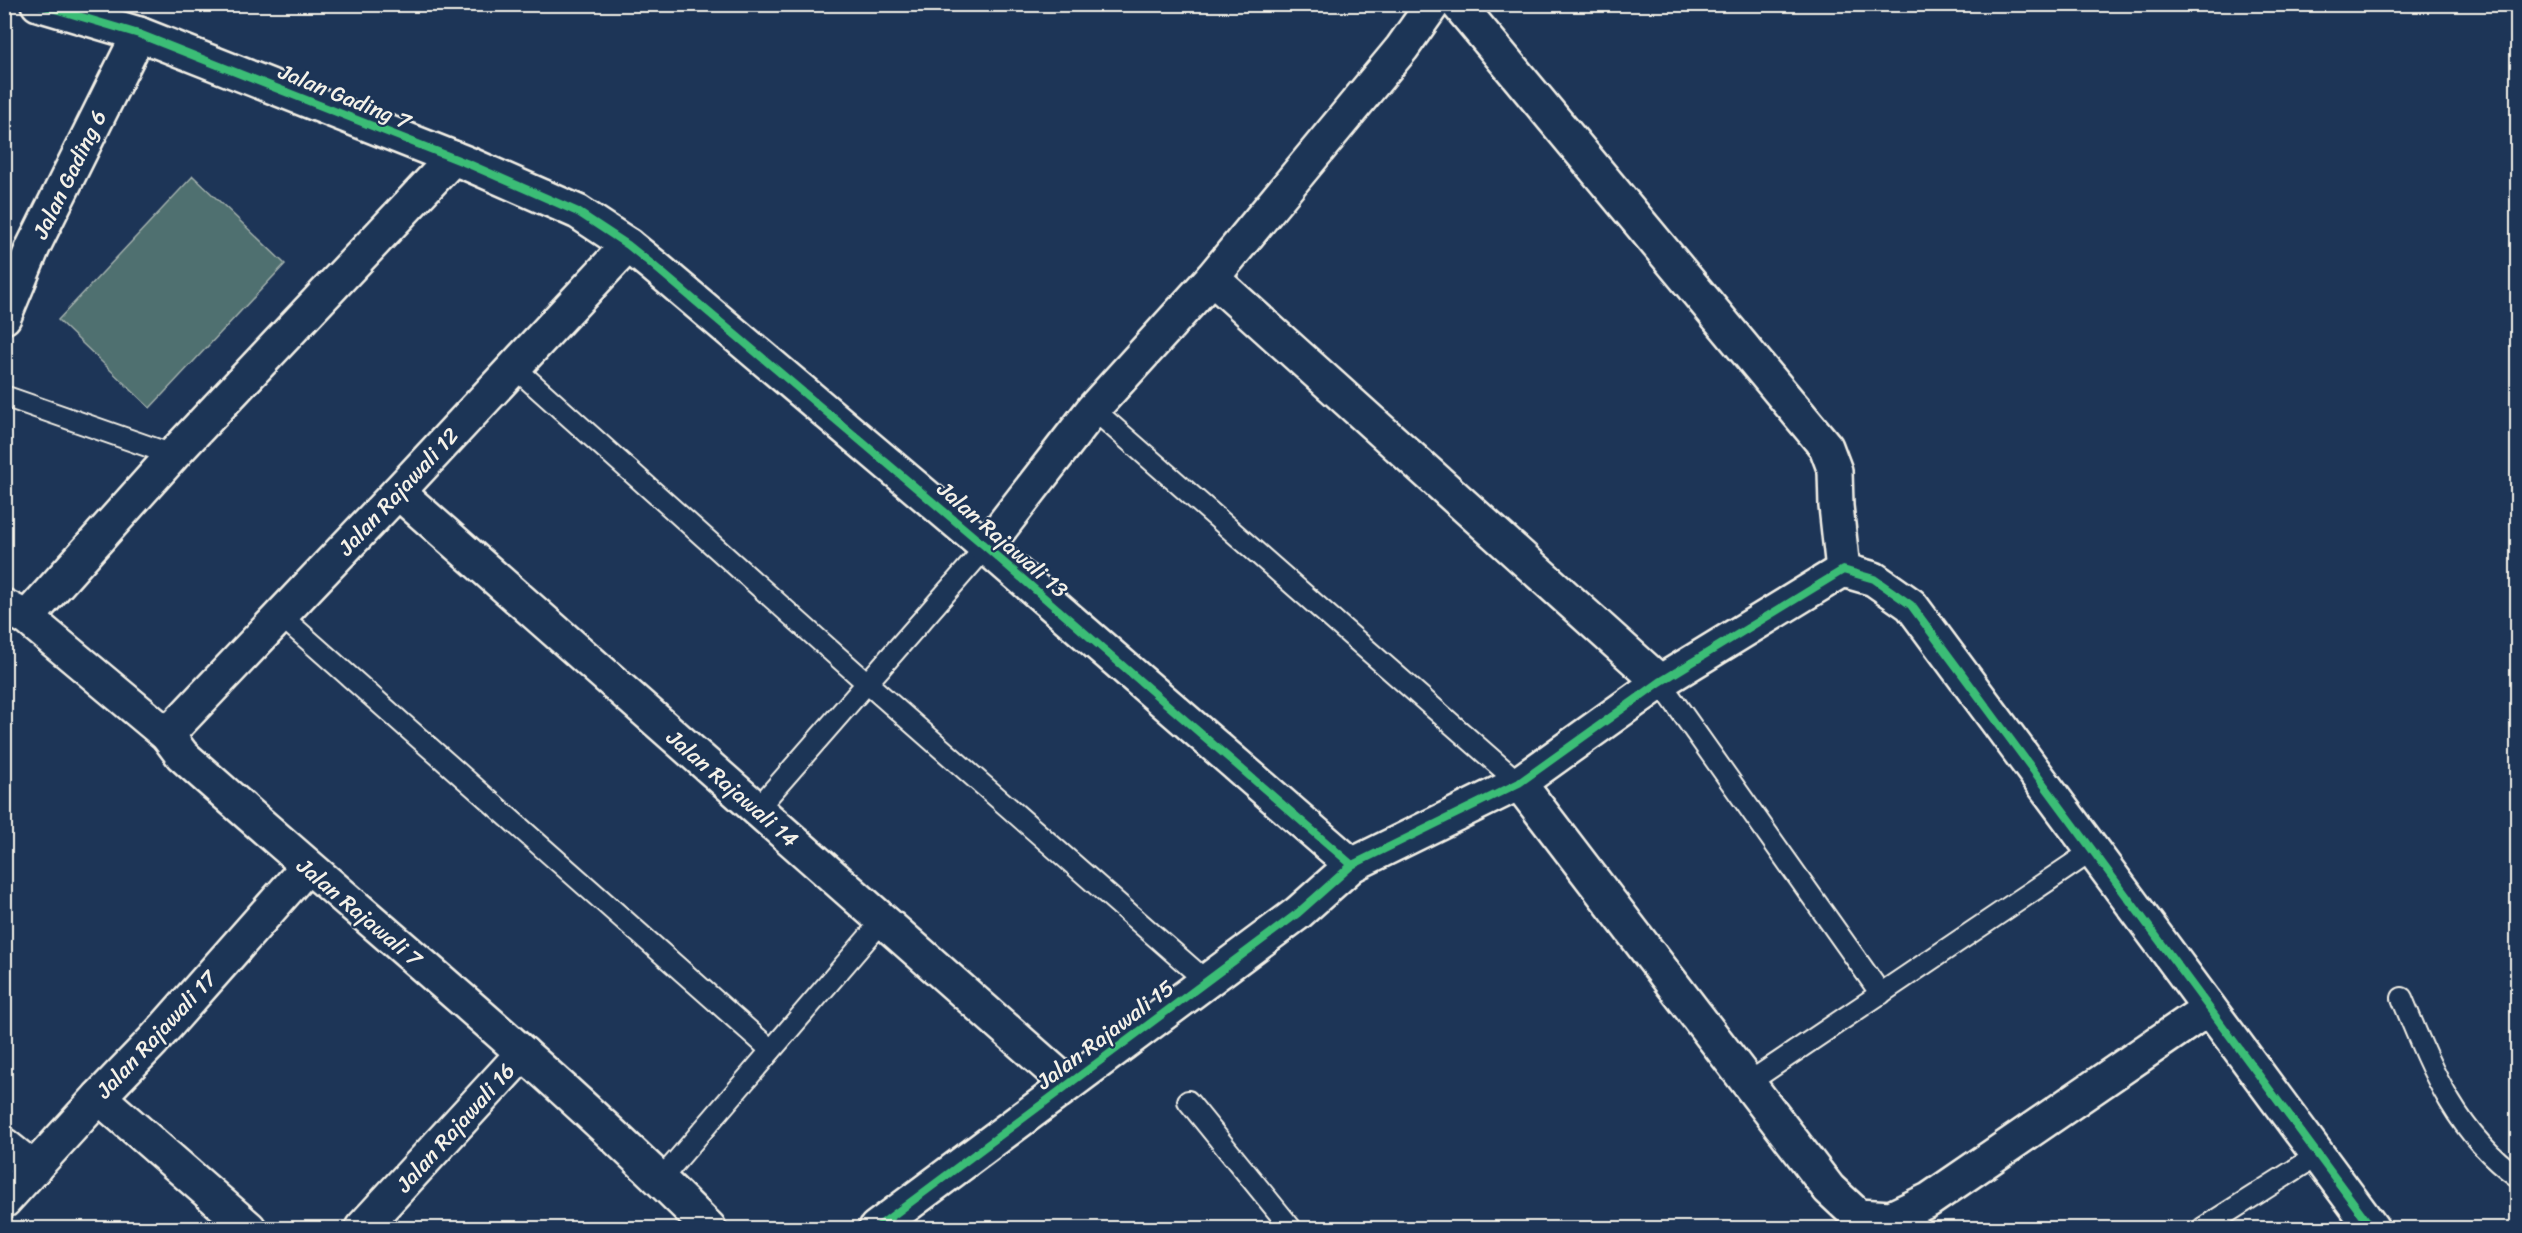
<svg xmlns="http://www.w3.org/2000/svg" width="2522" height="1233" font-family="Sriracha,sans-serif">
<rect width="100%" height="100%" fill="#1d3557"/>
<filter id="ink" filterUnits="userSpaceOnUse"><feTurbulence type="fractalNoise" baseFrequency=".0167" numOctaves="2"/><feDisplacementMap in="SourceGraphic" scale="12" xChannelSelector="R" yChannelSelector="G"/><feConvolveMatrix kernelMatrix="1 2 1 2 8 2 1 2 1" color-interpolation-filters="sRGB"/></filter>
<g filter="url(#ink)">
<!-- green -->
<polygon fill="#506f6f" stroke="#a2b0ac" stroke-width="1.5" points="193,176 285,264 150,408 58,320"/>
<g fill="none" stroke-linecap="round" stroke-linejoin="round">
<defs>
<g id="lane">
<polyline points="514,367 867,683 1206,981"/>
<polyline points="4,396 173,455"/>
<polyline points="1093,409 1519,783"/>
<polyline points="280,615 771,1050"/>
<polyline points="1660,682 1881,994"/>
<polyline points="757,809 986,547"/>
<path d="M2402,998C2430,1066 2455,1133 2518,1177"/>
<polyline points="1748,1083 2092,851"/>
<polyline points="1188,1101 1291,1228"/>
<polyline points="660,1180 883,920"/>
<polyline points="2203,1228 2318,1155"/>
</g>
<g id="street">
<polyline points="38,4 139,34 471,165 578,212 628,245 654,266 986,547 1352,865"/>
<polyline points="1458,4 1826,447 1835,471 1836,506 1843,570"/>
<polyline points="1212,278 1660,682"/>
<polyline points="4,317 33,247 139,34"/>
<polyline points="398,492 1068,1084"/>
<polyline points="986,547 1093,409 1212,278 1402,48 1433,4"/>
<path d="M4,606L27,618L167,735L182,755C358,913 543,1061 709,1228"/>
<polyline points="27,618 173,455 453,158"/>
<polyline points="167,735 398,492 628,245"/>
<polyline points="1519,783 1829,1189 1858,1216 1891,1218 1929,1200 2209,1008"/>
<polyline points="99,1097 249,1228"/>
<polyline points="4,1145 34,1169"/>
<polyline points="4,1201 99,1097 153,1041 307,867"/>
<polyline points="362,1228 523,1053"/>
<polyline points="876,1228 1298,913 1352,865 1519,783 1660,682 1843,570 1874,579 1911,605 2372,1228"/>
</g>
</defs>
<!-- lane casing -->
<use href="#lane" stroke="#f4f1e8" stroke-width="24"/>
<!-- street casing -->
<use href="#street" stroke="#f4f1e8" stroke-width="38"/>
<!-- lane -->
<use href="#lane" stroke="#1d3557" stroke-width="20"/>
<!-- street -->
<use href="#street" stroke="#1d3557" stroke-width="33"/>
<defs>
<g id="cycleway">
<polyline points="38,4 139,34 471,165 578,212 628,245 654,266 986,547 1352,865"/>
<polyline points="876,1228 1298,913 1352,865 1519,783 1660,682 1843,570 1874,579 1911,605 2372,1228"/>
</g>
</defs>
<!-- cycleway casing -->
<use href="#cycleway" stroke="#1d3557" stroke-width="11"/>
<!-- cycleway -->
<use href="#cycleway" stroke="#3abd76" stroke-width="8"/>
</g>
</g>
<g text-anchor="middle" stroke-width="4.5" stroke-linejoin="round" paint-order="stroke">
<!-- street labels -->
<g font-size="22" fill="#f4f1e8" stroke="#1d3557">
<text transform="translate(345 96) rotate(22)" y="8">Jalan Gading 7</text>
<text transform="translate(69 174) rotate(-64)" y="8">Jalan Gading 6</text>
<text transform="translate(398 491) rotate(-47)" y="8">Jalan Rajawali 12</text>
<text transform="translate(1003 539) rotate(41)" y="8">Jalan Rajawali 13</text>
<text transform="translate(733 788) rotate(41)" y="8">Jalan Rajawali 14</text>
<text transform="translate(360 912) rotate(40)" y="8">Jalan Rajawali 7</text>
<text transform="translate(156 1034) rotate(-47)" y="8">Jalan Rajawali 17</text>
<text transform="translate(1105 1034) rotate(-37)" y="8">Jalan Rajawali 15</text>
<text transform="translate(455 1127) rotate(-48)" y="8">Jalan Rajawali 16</text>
</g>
</g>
<!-- margin -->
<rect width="2522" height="1233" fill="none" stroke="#1d3557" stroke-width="24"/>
<rect x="12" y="12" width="2498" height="1209" fill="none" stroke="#f4f1e8" stroke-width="2" filter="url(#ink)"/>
</svg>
